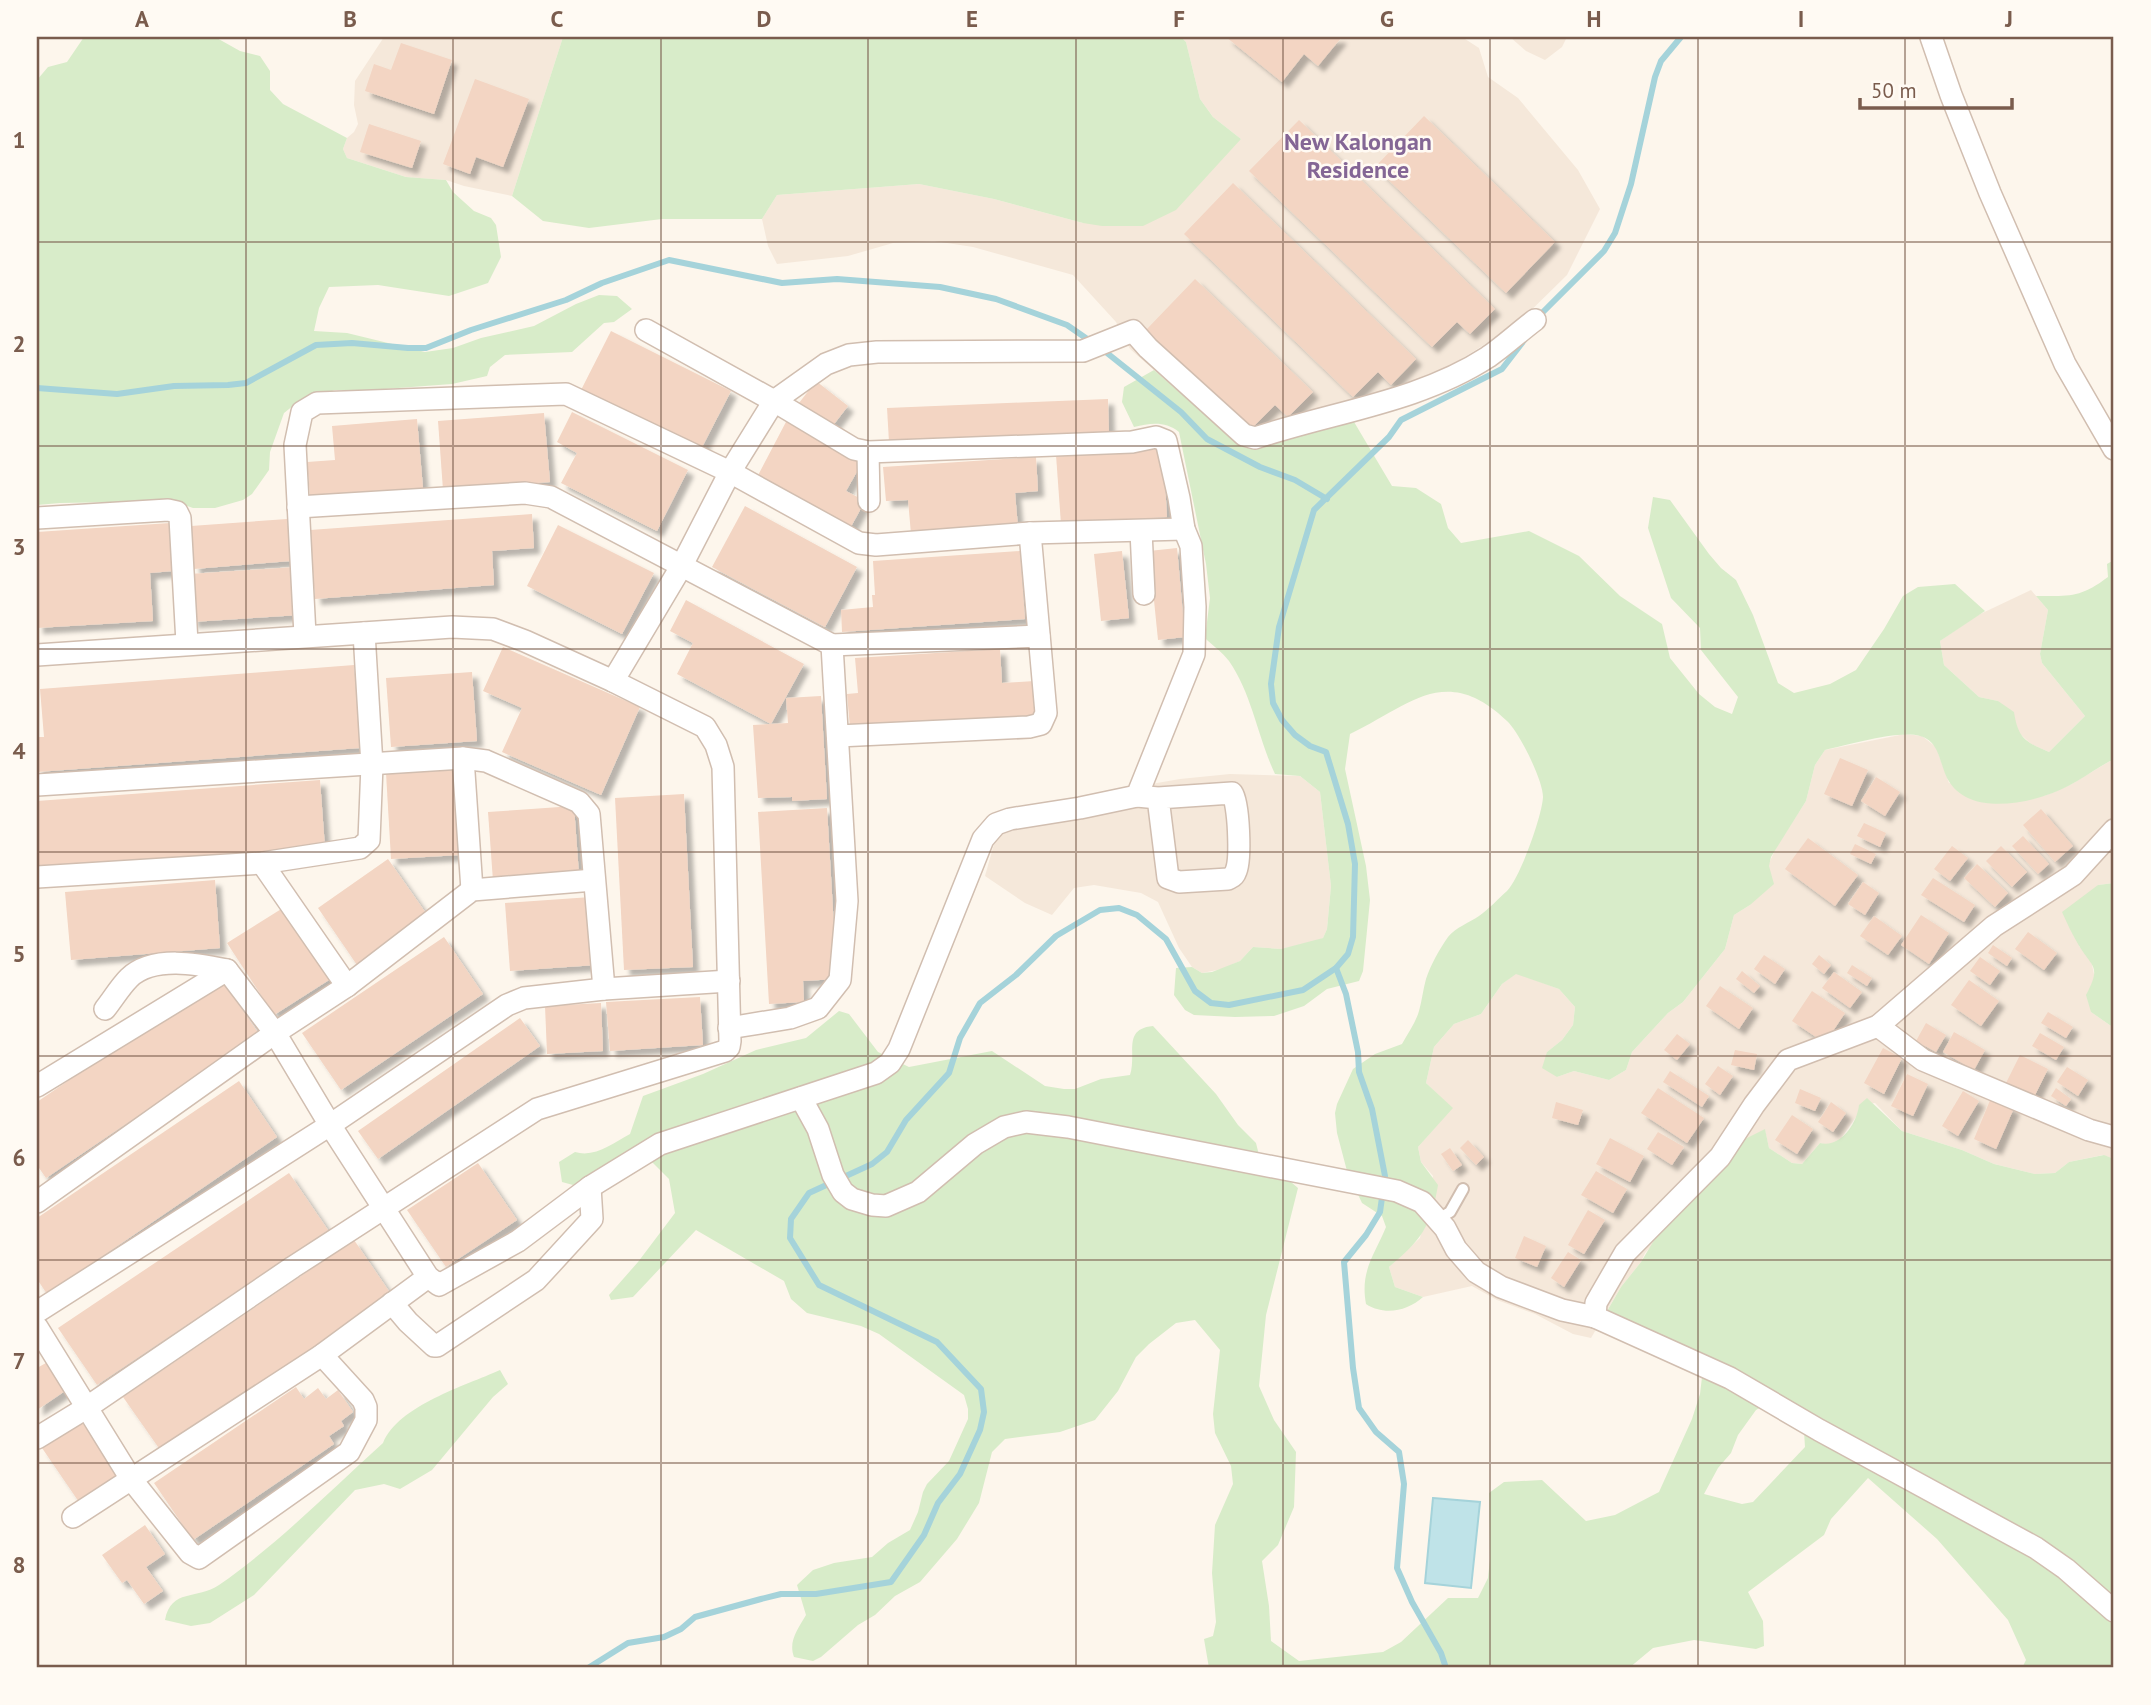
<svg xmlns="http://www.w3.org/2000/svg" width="2151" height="1705" font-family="'PT Sans',sans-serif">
<defs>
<filter id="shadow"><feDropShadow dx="6" dy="6" stdDeviation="2" flood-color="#0004"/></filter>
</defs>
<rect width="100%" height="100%" fill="#fdf6ec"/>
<!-- residential -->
<g fill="#f5e8da">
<polygon points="384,37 563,37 512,196 464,186 446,180 406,177 347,158 343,149 347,138 354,132 358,124 354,105 355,81"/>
<polygon points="1181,37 1462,37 1479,48 1488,77 1518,98 1578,170 1600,209 1567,275 1517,324 1447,368 1400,391 1344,405 1319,408 1273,426 1259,443 1242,447 1130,349 1116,322 1073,275 973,247 934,241 893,243 848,256 777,264 768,246 762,219 777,195 919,184 994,199 1083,223 1241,139 1213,117 1200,99 1186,42"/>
<polygon points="1510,37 1567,37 1562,47 1545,60 1526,51"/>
<polygon points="2031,590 2048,610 2040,654 2042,663 2085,716 2049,752 2031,744 2016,730 1998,701 1979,697 1944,665 1940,641 1974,617"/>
<polygon points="1905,734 1922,736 1936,747 1949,783 2044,796 2070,785 2110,761 2114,762 2114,883 2098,885 2079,946 2091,960 2095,979 2091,1012 2114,1028 2114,1159 2103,1155 2069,1162 2055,1173 2035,1174 1994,1164 1962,1150 1902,1131 1875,1103 1860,1105 1858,1114 1838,1143 1830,1146 1820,1143 1802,1164 1792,1163 1769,1148 1765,1130 1645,1253 1641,1262 1621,1287 1591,1338 1573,1334 1535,1314 1497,1300 1472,1286 1423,1297 1395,1287 1389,1267 1420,1238 1433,1176 1421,1162 1418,1147 1452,1108 1426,1083 1434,1047 1454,1024 1481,1014 1502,984 1516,973 1559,989 1575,1007 1573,1025 1562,1040 1547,1052 1557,1077 1574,1071 1609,1080 1626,1070 1632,1052 1668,1013 1683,1002 1725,949 1734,915 1750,905 1776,848 1806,801 1815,765 1825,750"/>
<polygon points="1230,774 1300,776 1320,792 1331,886 1327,929 1323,938 1314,942 1281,949 1253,947 1240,961 1222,969 1202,973 1192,967 1179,948 1158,902 1141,893 1094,885 1074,888 1052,915 1025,903 985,876 994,844 1013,808 1180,779"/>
</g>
<!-- green -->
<g fill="#d8ecc9" fill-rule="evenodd">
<polygon points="84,37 215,37 240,51 260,56 270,71 270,90 283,104 347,138 343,149 347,158 406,177 446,180 453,192 474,211 491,218 496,225 501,257 488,283 449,296 378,285 329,287 319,308 314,331 347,333 425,352 453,348 481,338 534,326 576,304 599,295 617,296 632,309 614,322 604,323 572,352 505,355 490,367 487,376 452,384 371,390 335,390 299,401 284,413 270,452 269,470 252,494 243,500 215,508 193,508 173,501 60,503 37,505 37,80 48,67 67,62"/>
<polygon points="563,37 1181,37 1186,42 1200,99 1213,117 1241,139 1176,210 1143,226 1102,226 1083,223 994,199 919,184 777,195 762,219 662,219 589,228 543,221 512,196"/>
<path d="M1154,370L1242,447C1268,441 1257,436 1274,425C1290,415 1325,408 1344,405L1392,486L1416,488L1441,504L1448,528L1461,543L1529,531L1579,556L1620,596L1662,624L1670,658L1699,694L1715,707L1732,714L1738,697L1701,650L1700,628L1671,598L1648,528L1653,497L1670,500L1709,554L1721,568L1736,580L1753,615L1778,683L1794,693L1830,684L1856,670L1884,629L1903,596L1918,587L1955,584L1985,611L1940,641L1944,665L1979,697L1998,701L2014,712C2018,738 2025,742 2049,752L2085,716L2042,663L2040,654L2048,610L2036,596C2070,596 2080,598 2108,577L2107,564L2114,560V762L2110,761C2089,773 2068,789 2044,796C2016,805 1970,812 1950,783C1939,768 1942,742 1920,736C1898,730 1848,745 1825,750L1815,765L1806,801L1771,857L1769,866L1774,884L1750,905L1734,915L1725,949L1683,1002L1668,1013L1632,1052L1626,1070L1609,1080L1574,1071L1557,1077L1542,1068L1547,1052L1562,1040L1573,1025L1575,1007L1559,989L1516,974L1502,984L1481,1014L1454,1024L1434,1047L1426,1083L1453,1108L1418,1147L1421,1162L1438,1185C1431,1227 1421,1240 1389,1267L1395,1287L1423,1297C1408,1311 1384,1316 1366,1304C1360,1271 1374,1256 1386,1227L1382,1216L1362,1203L1347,1171L1337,1133L1335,1113L1337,1104L1353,1069L1375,1054L1402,1044C1408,1033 1416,1022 1419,1011C1422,1000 1423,990 1426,979C1430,966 1440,948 1448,937C1456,927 1469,923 1479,916C1489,909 1498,899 1507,891C1520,878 1542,816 1543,797C1543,780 1519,732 1507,721C1445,662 1409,706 1350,734L1345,769L1366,866L1370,900L1363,971L1359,981L1327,989L1304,1006L1274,1016L1235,1017L1194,1015L1185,1010L1174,995L1176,968L1192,967L1202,973L1212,972L1240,961L1253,947L1281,949L1323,938L1327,929L1331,886L1320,792L1300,776L1275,774C1258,738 1252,694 1229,661C1222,652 1212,645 1205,638L1210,598L1206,564L1179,432C1165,421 1151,423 1134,427L1122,402L1124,387Z"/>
<path d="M2114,883V1028L2091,1012L2086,995C2102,965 2092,968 2078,944C2072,934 2067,923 2062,912L2098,885Z"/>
<path d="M839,1011L849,1014L878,1052L909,1067L992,1051L1045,1086L1064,1089H1075L1101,1079L1130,1075C1137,1053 1122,1029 1153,1026L1216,1094L1238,1125L1256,1143L1259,1155L1298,1188L1266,1315L1259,1386L1274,1420L1296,1452L1294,1507L1278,1545L1262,1561L1269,1606L1271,1641L1299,1661L1383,1652L1401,1642L1448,1598H1478L1488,1578L1490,1559L1489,1493L1504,1482L1542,1480L1586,1521L1615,1515L1659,1492L1692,1419L1700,1394L1702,1377L1596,1330L1621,1287L1641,1262L1656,1237L1739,1142L1765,1129L1769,1148L1792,1163L1802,1164L1820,1143C1841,1148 1857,1123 1859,1105L1867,1098L1902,1131L1962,1150L1994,1164L2035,1174L2055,1173L2069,1162L2104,1155L2114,1159V1668H2022L2026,1660L2008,1620L1937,1539L1868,1478L1831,1519L1824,1535L1748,1592L1763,1621L1764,1646L1756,1649L1694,1640L1653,1648L1629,1668H1209L1204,1639L1213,1636L1216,1622L1212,1573L1215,1525L1233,1484L1231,1466L1215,1433L1213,1414L1220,1350L1195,1320L1176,1323L1149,1344L1136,1357L1118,1391L1095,1420L1060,1432L1005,1439L992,1452L979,1503L957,1539L920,1582L895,1596L875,1615L858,1625L821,1657L813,1661L794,1657C788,1641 798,1629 806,1615L797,1585L813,1570L834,1563L872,1557L888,1543L910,1530L918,1512L923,1492L927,1484L949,1461L968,1419V1409L964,1395L879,1334L861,1326L807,1313L791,1299L784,1281L696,1230L633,1297L611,1300L609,1295L638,1262L675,1213L669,1179L652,1162L607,1167L573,1185L562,1182L559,1162L575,1152C595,1158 613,1143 630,1134L643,1096L703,1074L756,1050L806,1038ZM1781,1395L1803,1416L1805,1447L1753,1502L1742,1504L1704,1494L1718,1468L1731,1453L1738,1435L1756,1410Z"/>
<path d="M500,1370L508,1384L493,1397L432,1470L400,1489L384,1484L355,1490L254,1595L210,1623L191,1626L165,1620C171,1588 197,1600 219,1585C278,1544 330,1491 383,1443C399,1405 465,1386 500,1370Z"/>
</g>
<!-- water -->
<polygon fill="#bfe3e8" stroke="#a5d3da" stroke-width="2" points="1433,1498 1480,1502 1471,1588 1425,1583"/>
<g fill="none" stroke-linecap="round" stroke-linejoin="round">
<!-- stream -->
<g stroke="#a5d3da" stroke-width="6">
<polyline points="1537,318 1604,251 1615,233 1631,184 1655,77 1661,61 1681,37"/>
<polyline points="1102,349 1181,412 1207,439 1260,467 1295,480 1327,499"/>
<polyline points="37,388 117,394 174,386 228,385 246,383 316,345 352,343 408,348 426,348 471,330 566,300 602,283 669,260 782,283 837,279 940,287 996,299 1067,325 1093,343"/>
<polyline points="1336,968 1346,994 1358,1052 1359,1072 1372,1109 1385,1176 1380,1212 1366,1235 1344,1262 1353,1368 1359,1408 1376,1432 1399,1452 1404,1484 1397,1568 1412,1602 1441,1653 1446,1668"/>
<polyline points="588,1668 628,1643 664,1637 681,1629 695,1617 761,1599 781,1594 816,1594 891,1582 924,1535 938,1503 960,1474 980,1430 984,1412 981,1389 937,1342 819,1285 790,1238 791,1219 809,1193 872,1164 887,1152 906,1120 949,1073 960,1038 980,1003 1016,975 1056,936 1100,910 1119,908 1137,915 1166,939 1195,991 1211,1003 1229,1005 1303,990 1336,968 1348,954 1353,937 1355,864 1348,824 1326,752 1310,746 1295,735 1282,720 1273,703 1271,684 1279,627 1314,510 1389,437 1401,420 1502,369 1525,339"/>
</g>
</g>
<!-- building -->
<g fill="#f3d5c3" filter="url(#shadow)">
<polygon points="1226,37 1339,37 1341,38 1318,66 1304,54 1282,82"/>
<polygon points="401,43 452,60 434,114 365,91 374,64 391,70"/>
<polygon points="475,79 529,99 503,167 476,157 470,174 443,164"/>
<polygon points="1424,116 1555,242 1506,293 1375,167"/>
<polygon points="1299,120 1495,309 1470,334 1457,322 1432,347 1249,171"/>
<polygon points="369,124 421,141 412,168 360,152"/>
<polygon points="1233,183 1416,359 1391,385 1378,372 1353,397 1184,234"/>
<polygon points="1195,279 1313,392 1288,417 1275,405 1250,430 1146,330"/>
<polygon points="611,331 731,391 699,453 580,392"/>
<polygon points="816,381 848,406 831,428 799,403"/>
<polygon points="1108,399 1109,434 889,442 887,408"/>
<polygon points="572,412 688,470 657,531 561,483 577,453 557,442"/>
<polygon points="544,413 550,482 443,490 438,421"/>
<polygon points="417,419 423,488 310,496 307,462 335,460 332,426"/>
<polygon points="787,420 863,461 846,491 865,501 848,532 755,481"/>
<polygon points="1163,449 1167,517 1061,524 1056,455"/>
<polygon points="1036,457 1038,491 1015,493 1018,527 911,534 908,500 886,501 883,467"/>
<polygon points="745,506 857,567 825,627 712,567"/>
<polygon points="532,514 534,548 492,551 494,585 315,599 310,530"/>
<polygon points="287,519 291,561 194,569 191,526"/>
<polygon points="170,523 173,571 150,573 153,621 37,628 37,532"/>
<polygon points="558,525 654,573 622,634 527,586"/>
<polygon points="1177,548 1185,637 1158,640 1149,551"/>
<polygon points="1020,551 1025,619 842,632 841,610 873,607 872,595 875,595 873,561"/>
<polygon points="1122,551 1129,618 1101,621 1094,554"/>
<polygon points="296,567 300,615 192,622 189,574"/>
<polygon points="686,600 804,664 771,724 677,674 693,643 670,631"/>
<polygon points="503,647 640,707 601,795 502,752 522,708 483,691"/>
<polygon points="1000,649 1002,683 1035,681 1037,715 850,728 847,694 858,693 855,658"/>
<polygon points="354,665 360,748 37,772 37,737 44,737 40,689"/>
<polygon points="472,672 477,741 391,747 386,678"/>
<polygon points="821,696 827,799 792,801 792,797 758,798 753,725 788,723 786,698"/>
<polygon points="1840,758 1868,770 1852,806 1824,794"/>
<polygon points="455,770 460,855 391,859 386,773"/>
<polygon points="1876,777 1900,792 1885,816 1861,801"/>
<polygon points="320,780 325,848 37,870 37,801"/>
<polygon points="684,794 693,967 624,970 615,798"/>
<polygon points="574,806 579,875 493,881 488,812"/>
<polygon points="827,808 837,979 803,981 804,1002 769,1004 758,812"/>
<polygon points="2041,809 2073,846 2055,862 2023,825"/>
<polygon points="1864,823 1886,833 1880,847 1857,836"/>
<polygon points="2023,836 2049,864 2038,874 2012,846"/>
<polygon points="1808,838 1858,875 1835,906 1785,869"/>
<polygon points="1855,844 1876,854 1871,864 1850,854"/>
<polygon points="1952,846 1968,858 1950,881 1934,869"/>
<polygon points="2001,846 2027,872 2012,887 1986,861"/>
<polygon points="388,859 428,916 357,965 318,908"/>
<polygon points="1977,864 2008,893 1995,907 1964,878"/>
<polygon points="1933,878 1975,905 1964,922 1921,895"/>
<polygon points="215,880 220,948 71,960 65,892"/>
<polygon points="1863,882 1879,893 1865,915 1848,904"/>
<polygon points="591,897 596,965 510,971 505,903"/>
<polygon points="286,906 332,978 274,1015 227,943"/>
<polygon points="1921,915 1949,933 1929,964 1901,945"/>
<polygon points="1874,916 1902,936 1888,955 1860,936"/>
<polygon points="2028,932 2057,953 2044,970 2015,949"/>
<polygon points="444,937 483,994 341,1090 302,1033"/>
<polygon points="1993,945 2012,958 2007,966 1988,953"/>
<polygon points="1764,955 1785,969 1775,984 1754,969"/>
<polygon points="1819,955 1831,965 1824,974 1812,964"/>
<polygon points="1980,957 2000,971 1990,985 1970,971"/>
<polygon points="1852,965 1872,978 1867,986 1847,973"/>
<polygon points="1742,971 1760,986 1754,993 1736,979"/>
<polygon points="1834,972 1862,992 1850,1008 1822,988"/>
<polygon points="220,977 259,1034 46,1178 37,1165 37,1102"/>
<polygon points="1969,980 1999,1001 1981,1026 1951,1005"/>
<polygon points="1720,986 1753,1008 1739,1029 1706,1006"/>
<polygon points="1812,991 1845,1013 1825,1043 1792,1021"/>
<polygon points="700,997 703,1045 610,1051 606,1002"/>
<polygon points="601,1003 603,1051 547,1054 545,1006"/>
<polygon points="2048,1012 2073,1027 2066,1038 2041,1023"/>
<polygon points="520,1018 540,1046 378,1159 358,1131"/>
<polygon points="1926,1023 1946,1035 1936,1052 1916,1041"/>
<polygon points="1954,1032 1985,1050 1974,1070 1943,1052"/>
<polygon points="2040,1033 2064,1047 2056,1060 2032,1046"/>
<polygon points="1677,1034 1690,1044 1677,1060 1664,1050"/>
<polygon points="1883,1048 1902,1058 1884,1094 1864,1083"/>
<polygon points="1735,1050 1757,1054 1754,1070 1731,1065"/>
<polygon points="2020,1055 2048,1069 2033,1099 2005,1085"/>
<polygon points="1718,1066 1733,1076 1720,1095 1705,1084"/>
<polygon points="2067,1067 2088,1080 2078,1096 2057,1082"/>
<polygon points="1670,1071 1709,1096 1702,1107 1663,1082"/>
<polygon points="1907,1074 1928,1084 1913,1116 1891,1106"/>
<polygon points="239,1081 277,1137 47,1294 37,1279 37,1218"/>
<polygon points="1658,1088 1704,1118 1687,1143 1641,1113"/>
<polygon points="2056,1088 2071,1099 2066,1106 2051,1096"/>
<polygon points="1800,1089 1821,1098 1815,1111 1795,1103"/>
<polygon points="1963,1091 1979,1101 1958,1136 1942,1126"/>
<polygon points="1991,1098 2014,1108 1996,1149 1974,1139"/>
<polygon points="1556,1102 1583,1110 1578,1125 1552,1118"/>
<polygon points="1831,1102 1846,1113 1833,1132 1818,1122"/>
<polygon points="1792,1115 1813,1129 1797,1154 1775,1140"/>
<polygon points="1658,1132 1684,1147 1672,1165 1647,1149"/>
<polygon points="1610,1138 1644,1156 1630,1182 1596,1164"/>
<polygon points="1468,1140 1484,1157 1476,1165 1460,1148"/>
<polygon points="1450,1148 1462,1165 1453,1171 1441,1154"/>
<polygon points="478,1163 517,1220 446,1267 407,1210"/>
<polygon points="1596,1171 1627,1189 1613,1213 1581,1195"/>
<polygon points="289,1173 328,1230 97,1385 58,1328"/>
<polygon points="1588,1210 1605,1220 1584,1254 1568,1245"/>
<polygon points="1524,1236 1546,1246 1537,1267 1515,1258"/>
<polygon points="354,1240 393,1297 163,1454 123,1397"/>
<polygon points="1568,1252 1581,1260 1564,1287 1551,1278"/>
<polygon points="46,1363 65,1391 37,1410 37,1368"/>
<polygon points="296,1387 304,1399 318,1388 326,1399 338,1390 353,1412 341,1421 344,1426 329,1436 334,1444 193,1540 154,1483"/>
<polygon points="81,1421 120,1478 81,1505 42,1448"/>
<polygon points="145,1525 165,1554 146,1567 163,1591 144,1604 127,1580 122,1583 102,1555"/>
</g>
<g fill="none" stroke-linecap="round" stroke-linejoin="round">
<defs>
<polyline id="lane" points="1438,1219 1450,1212 1463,1189"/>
<g id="street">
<polyline points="1931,37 1951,95 1990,193 2065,364 2114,449"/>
<polyline points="868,452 869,501"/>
<polyline points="298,507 525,493 551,497 832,645 847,901 840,980 818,1008 790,1018 729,1028"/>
<polyline points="37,518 168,510 177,512 180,518 187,643"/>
<polyline points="1141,531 1144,594"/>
<polyline points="305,635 295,445 302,412 317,403 566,394 730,472 859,543 876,545 1030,533 1184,529"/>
<polyline points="832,645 1039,636"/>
<polyline points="37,655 452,627 493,629 525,641 613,681 705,727 716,745 723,767 730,1041 729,1047 725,1051 537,1109 293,1267 86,1408 37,1438"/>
<path d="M613,681L681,567L730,472L774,401L826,364L849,355L877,352L1083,351L1133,331L1148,348L1244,435L1255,438C1332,412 1419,402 1488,357C1504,346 1519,332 1535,320"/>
<polyline points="838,736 1029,727 1041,724 1046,713 1030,533"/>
<polyline points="463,758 472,890"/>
<polyline points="37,785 463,758 486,761 579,802 589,814 604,989"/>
<path d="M1137,796L1158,798L1168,878L1179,882L1228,879C1233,876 1234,877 1236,871C1241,859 1239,803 1232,793L1158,798"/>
<polyline points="2114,830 2073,875 1994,926 1878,1026 1788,1060 1754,1105 1720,1157 1625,1253 1596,1303 1595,1317 1730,1378 1819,1430 2036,1548 2066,1569 2114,1611"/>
<polyline points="262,863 347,986"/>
<polyline points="37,877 262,863 360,848 369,840 372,765 364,633"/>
<path d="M105,1009C113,999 120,987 129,978C153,955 198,964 227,970"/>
<polyline points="1878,1026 1923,1060 2089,1130 2114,1137"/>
<polyline points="37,1086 227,970 275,1033 330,1125 428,1277 439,1285 518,1241 590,1187 660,1144 876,1073 890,1063 899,1049 983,839 996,824 1010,819 1080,808 1137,796 1194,654 1195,607 1191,546 1184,529 1179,498 1166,441 1156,437 1132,442 868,452 854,449 774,401 646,330"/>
<polyline points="801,1098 818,1129 833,1175 843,1192 852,1199 872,1205 886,1206 918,1192 975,1144 1004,1127 1026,1122 1068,1127 1397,1191 1422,1202 1445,1228 1456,1249 1476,1272 1501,1287 1562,1310 1595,1317"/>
<polyline points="37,1202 275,1033 347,986 472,890 594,880"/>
<polyline points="392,1303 408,1322 434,1346 437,1346 536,1280 592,1219 590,1187"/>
<polyline points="37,1312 330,1125 507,1005 524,998 604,989 729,981"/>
<polyline points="37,1327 131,1479 190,1553 199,1558 349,1452 366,1420 366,1407 363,1400 322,1355"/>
<polyline points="73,1517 322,1355 428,1277"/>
</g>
</defs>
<!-- lane casing -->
<use href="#lane" stroke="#d1beb0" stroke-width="14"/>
<!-- street casing -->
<use href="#street" stroke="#d1beb0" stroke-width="24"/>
<!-- lane -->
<use href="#lane" stroke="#fff" stroke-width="10"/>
<!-- street -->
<use href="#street" stroke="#fff" stroke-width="21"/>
</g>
<!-- grid -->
<path fill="none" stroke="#7a5c4d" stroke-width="2" stroke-opacity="0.55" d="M246,37V1668M453,37V1668M661,37V1668M868,37V1668M1076,37V1668M1283,37V1668M1490,37V1668M1698,37V1668M1905,37V1668M37,242H2114M37,446H2114M37,649H2114M37,852H2114M37,1056H2114M37,1260H2114M37,1463H2114"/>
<g text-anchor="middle" stroke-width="5" stroke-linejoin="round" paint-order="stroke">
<!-- neighbourhood labels -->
<g font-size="24" font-weight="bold" fill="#846695" stroke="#fffaf3">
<text x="1358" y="150">New Kalongan<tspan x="1358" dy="28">Residence</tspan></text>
</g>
</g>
<!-- border -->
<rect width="2151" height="1705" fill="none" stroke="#fffaf3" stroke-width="77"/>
<!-- scale -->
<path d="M1860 98v10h152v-10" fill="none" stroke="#7a5c4d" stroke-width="3.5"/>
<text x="1871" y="98" font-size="21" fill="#7a5c4d" stroke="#fffaf3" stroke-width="5" paint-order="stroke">50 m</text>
<rect x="38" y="38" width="2074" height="1628" fill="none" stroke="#7a5c4d" stroke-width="2.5"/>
<g font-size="23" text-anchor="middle" font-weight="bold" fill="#7a5c4d">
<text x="142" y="27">A</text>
<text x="350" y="27">B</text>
<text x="557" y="27">C</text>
<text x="764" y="27">D</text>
<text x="972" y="27">E</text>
<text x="1179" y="27">F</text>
<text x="1387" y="27">G</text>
<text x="1594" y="27">H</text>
<text x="1801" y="27">I</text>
<text x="2009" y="27">J</text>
<text x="19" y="148">1</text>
<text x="19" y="352">2</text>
<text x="19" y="555">3</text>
<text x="19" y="759">4</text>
<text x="19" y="962">5</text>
<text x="19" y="1166">6</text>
<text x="19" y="1369">7</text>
<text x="19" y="1573">8</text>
</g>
</svg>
